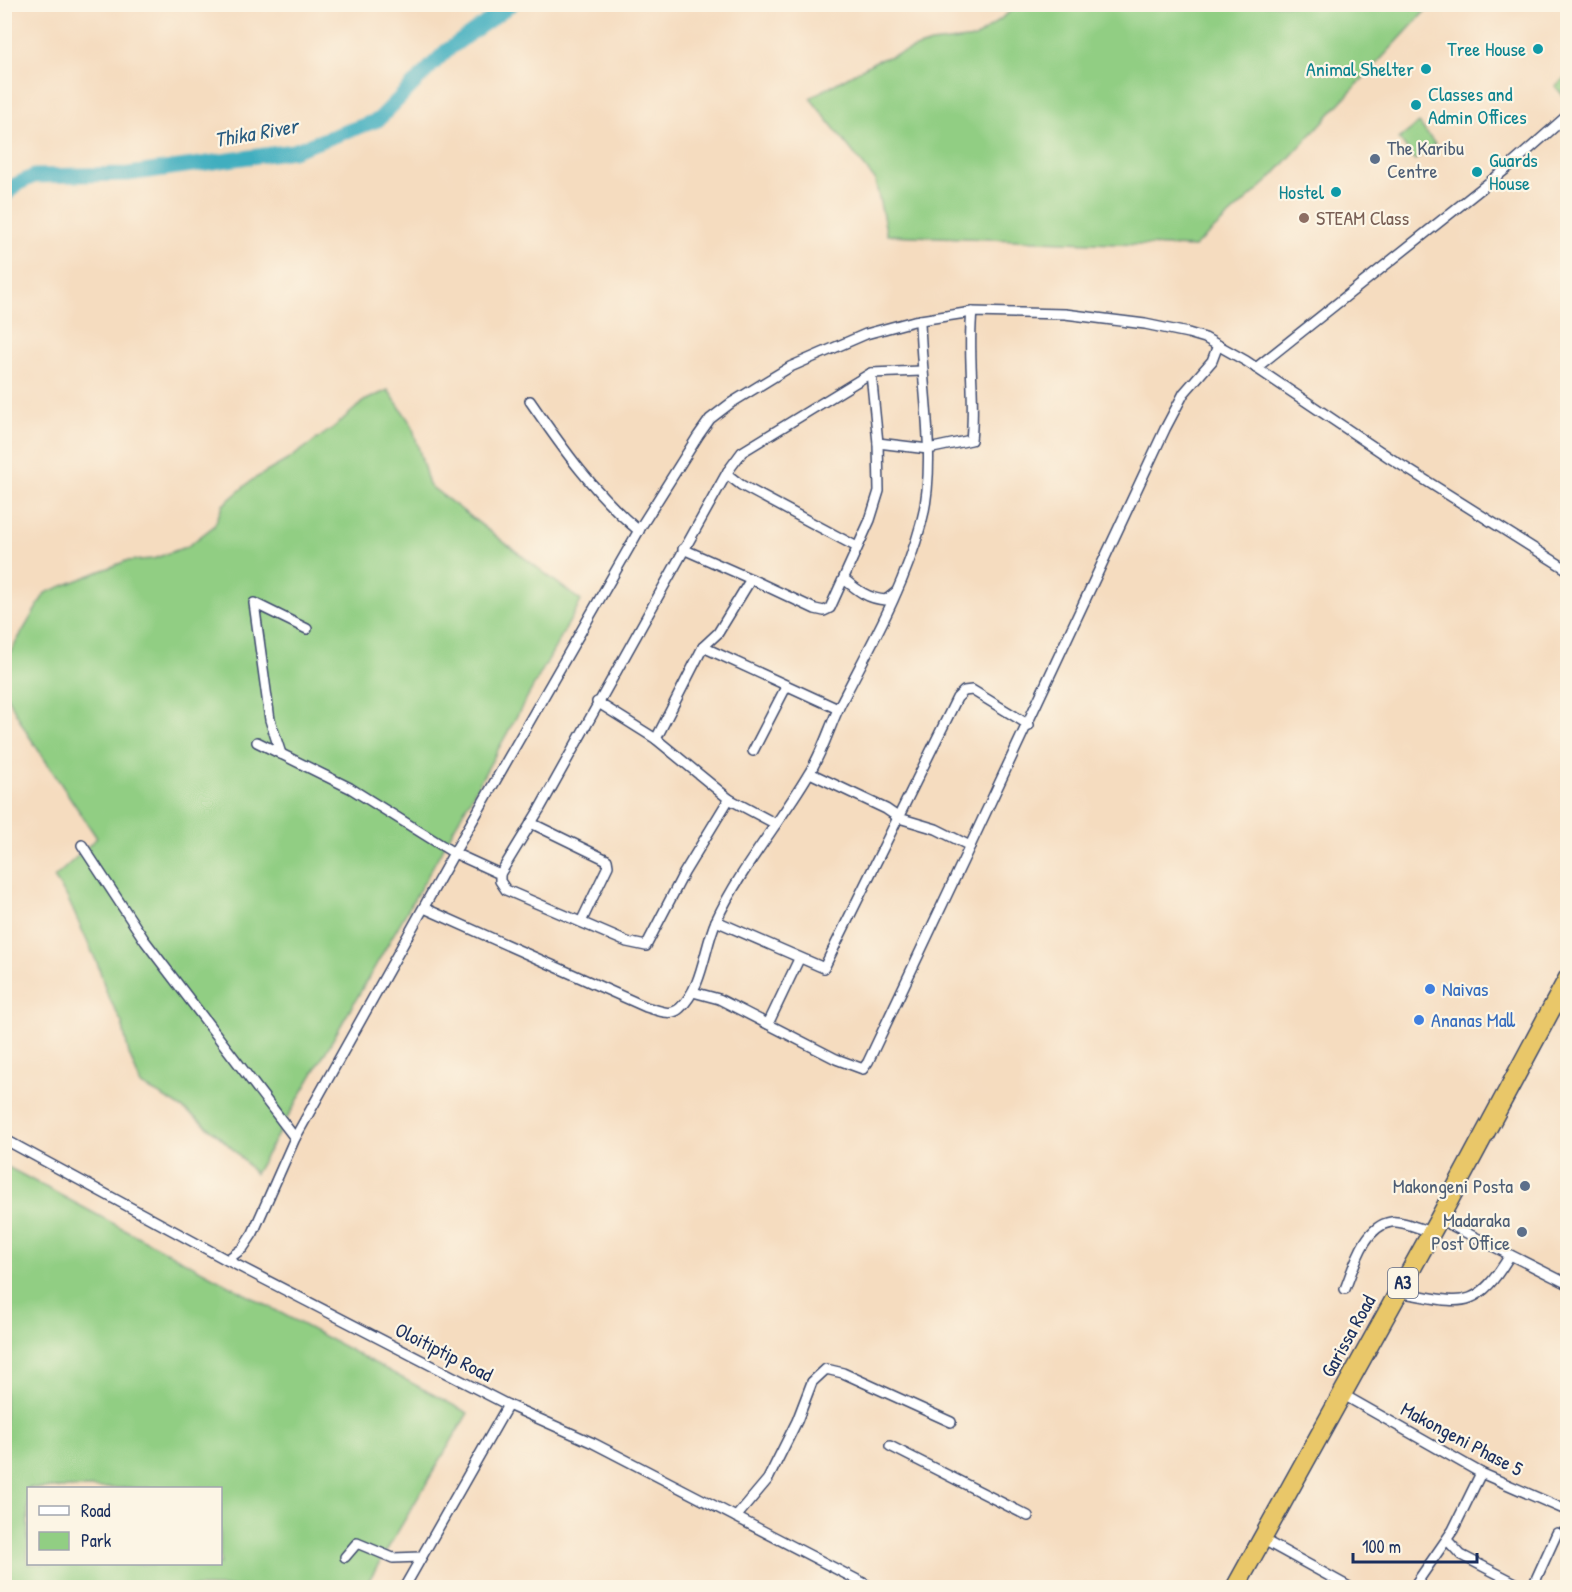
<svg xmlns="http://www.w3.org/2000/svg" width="1572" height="1592" font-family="'Patrick Hand',sans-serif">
<rect width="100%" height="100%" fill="#fcf5e5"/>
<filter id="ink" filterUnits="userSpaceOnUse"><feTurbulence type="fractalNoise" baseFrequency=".0167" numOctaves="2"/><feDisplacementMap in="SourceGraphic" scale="12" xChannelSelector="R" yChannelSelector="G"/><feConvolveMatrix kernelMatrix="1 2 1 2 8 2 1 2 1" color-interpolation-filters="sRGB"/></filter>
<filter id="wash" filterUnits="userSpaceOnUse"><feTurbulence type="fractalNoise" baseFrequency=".008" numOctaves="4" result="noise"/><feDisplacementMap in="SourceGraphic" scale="24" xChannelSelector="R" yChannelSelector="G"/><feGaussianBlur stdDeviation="1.35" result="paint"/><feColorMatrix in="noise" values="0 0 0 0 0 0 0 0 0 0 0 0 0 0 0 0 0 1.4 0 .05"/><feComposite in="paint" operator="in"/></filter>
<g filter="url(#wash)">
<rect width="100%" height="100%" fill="#f5dcbf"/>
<!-- green -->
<g fill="#91ce83" stroke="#567e70" stroke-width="1.5" fill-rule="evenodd">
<polygon points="1019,5 1019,4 1431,5 1268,181 1194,247 887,235 875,180 810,98 876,61 931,43 975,38"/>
<polygon points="1567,76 1567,97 1566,99 1555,86"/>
<polygon points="1419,123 1435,144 1415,160 1399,139"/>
<path d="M388,390L412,425L429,485L581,601L428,875L255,1174C225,1136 184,1106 141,1085L129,1054L122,1023L107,994L98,965L67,897L54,878L97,838L27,733L5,693L4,663L45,593L126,561L153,559L188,546L214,526L223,505L252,480L289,459L334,427L364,401Z"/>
<path d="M4,1165L468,1413L365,1587H5ZM28,1488H220V1564H28Z"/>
</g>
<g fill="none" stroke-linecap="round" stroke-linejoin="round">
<!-- river -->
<polyline stroke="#41aebf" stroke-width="15" points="4,197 15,185 34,176 128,174 293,151 378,120 446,51 512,4"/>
</g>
</g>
<g filter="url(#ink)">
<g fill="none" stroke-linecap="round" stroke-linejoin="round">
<defs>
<g id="street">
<polyline points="1256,368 1511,165 1568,115"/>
<path d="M530,401C563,449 594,493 639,531"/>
<path d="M878,443L928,449L971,440C976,397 967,355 972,312"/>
<polyline points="857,547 741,485 728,475 728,471 742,452 871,373 921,371"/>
<polyline points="683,549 751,579"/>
<path d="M844,579C857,590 868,599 886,600L896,592"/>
<polyline points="703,647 838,709"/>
<polyline points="656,739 703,647 718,633 751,579 815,609 824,611 830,608 870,520 879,491 878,443 871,373"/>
<polyline points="257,742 350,788 454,853 500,874 500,881 506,890 627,942 646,946 684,873 729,799 656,739 597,702"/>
<polyline points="753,751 786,687"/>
<polyline points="281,754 270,720 254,603 307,629"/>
<polyline points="729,799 776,824"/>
<polyline points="531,823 607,860 608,866 581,922"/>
<polyline points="82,845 145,941 295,1138"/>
<polyline points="970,846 1165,429 1184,393 1212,361 1218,345"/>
<polyline points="500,874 539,810 728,471"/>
<path d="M424,908L646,1007C657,1010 671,1017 680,1008C703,987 704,948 716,921C740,869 779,824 808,775C822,754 829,728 840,705C870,646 904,588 921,524C938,462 921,384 920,320"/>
<polyline points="716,921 824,968 957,698 964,691 972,690 1029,725"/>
<polyline points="693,992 719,999 836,1059 863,1069 868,1062 970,846 936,829 899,818 886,809 810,773"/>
<polyline points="768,1024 799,959"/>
<polyline points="4,1139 227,1260 508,1405 593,1443 873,1588"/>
<polyline points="1439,1219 1568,1284"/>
<polyline points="227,1260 243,1248 253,1233 295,1138 454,853 642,525 698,436 710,419 731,403 790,367 866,334 914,321 972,312 1065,314 1145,324 1188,333 1205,338 1246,361 1390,458 1568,570"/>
<path d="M1345,1289C1354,1267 1364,1226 1391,1222C1401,1220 1420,1229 1431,1232"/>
<path d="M1398,1292C1460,1302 1474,1315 1510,1255"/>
<polyline points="1342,1394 1481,1473 1568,1511"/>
<polyline points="890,1446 1028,1516"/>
<polyline points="736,1517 768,1479 797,1421 812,1382 826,1369 843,1373 951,1422"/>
<polyline points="1262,1539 1351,1588"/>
<polyline points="1447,1540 1461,1555 1525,1588"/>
<polyline points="345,1557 357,1543 393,1558 421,1557"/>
<polyline points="404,1588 508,1405"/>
<polyline points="1413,1588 1453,1530 1481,1473"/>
<polyline points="1532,1588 1557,1533"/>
</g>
<polyline id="highway" points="1235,1588 1439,1219 1568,978"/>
</defs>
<!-- street casing -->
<use href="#street" stroke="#3c496d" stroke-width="12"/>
<!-- highway casing -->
<use href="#highway" stroke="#3c496d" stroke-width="21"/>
<!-- street -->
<use href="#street" stroke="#fff" stroke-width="9"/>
<!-- highway -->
<use href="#highway" stroke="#e9c769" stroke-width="18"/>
</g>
</g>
<!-- markers -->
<g fill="#0f9aa8" stroke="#fcf5e5" stroke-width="2">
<circle cx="1538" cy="49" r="6"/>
<circle cx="1426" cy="69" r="6"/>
<circle cx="1416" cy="105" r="6"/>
<circle cx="1477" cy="172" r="6"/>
<circle cx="1336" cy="192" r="6"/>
</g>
<g fill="#5c6f8a" stroke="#fcf5e5" stroke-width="2">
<circle cx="1375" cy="159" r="6"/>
<circle cx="1525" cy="1186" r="6"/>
<circle cx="1522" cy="1232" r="6"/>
</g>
<circle fill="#8d6e63" stroke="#fcf5e5" stroke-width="2" cx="1304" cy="218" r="6"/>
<g fill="#3f7fe0" stroke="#fcf5e5" stroke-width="2">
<circle cx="1430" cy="989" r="6"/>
<circle cx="1419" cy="1020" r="6"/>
</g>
<g text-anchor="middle" stroke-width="4.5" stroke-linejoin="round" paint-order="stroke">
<!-- shield labels -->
<rect fill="#fcf5e5" stroke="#5e6a86" stroke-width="1.5" x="1388" y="1268" width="30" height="30" rx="4.5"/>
<g font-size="18" font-weight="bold" fill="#1b2f5e">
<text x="1403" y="1289">A3</text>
</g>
<!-- culture labels -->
<g font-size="20" fill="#0d838f" stroke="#fcf5e5" text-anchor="end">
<text x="1526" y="56">Tree House</text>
<text x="1414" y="76">Animal Shelter</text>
<text x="1428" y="101" text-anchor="start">Classes and<tspan x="1428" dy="23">Admin Offices</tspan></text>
<text x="1489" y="167" text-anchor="start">Guards<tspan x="1489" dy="23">House</tspan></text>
<text x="1324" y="199">Hostel</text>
</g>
<!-- service labels -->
<g font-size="20" fill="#4e5e75" stroke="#fcf5e5" text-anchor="end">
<text x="1387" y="155" text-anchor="start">The Karibu<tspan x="1387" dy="23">Centre</tspan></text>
<text x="1513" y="1193">Makongeni Posta</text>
<text x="1510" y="1227">Madaraka<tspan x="1510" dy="23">Post Office</tspan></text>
</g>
<!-- education labels -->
<g font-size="20" fill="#785e54" stroke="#fcf5e5" text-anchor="start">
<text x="1316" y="225">STEAM Class</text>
</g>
<!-- shop labels -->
<g font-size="20" fill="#366cbe" stroke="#fcf5e5" text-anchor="start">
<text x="1442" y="996">Naivas</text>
<text x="1431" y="1027">Ananas Mall</text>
</g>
<!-- street labels -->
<g font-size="20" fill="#1b2f5e" stroke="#fcf5e5">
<text transform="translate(1348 1336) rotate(-61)" y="7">Garissa Road</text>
<text transform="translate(444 1352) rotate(27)" y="7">Oloitiptip Road</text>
<text transform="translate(1462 1439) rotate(28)" y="7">Makongeni Phase 5</text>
</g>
<!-- water labels -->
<g font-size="21" font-style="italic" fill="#285b80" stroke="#fcf5e5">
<text transform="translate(256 133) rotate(-10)" y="7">Thika River</text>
</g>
</g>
<!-- margin -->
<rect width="1572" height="1592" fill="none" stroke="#fcf5e5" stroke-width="24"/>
<!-- legend -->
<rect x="27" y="1487" width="195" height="78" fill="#fcf5e5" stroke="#a2a6af" stroke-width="1.5"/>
<rect x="39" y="1506" width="30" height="9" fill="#ffffff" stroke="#a2a6af" stroke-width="1.5"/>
<text x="81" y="1517" font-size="18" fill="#1b2f5e">Road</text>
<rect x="39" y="1532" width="30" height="18" fill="#91ce83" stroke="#a2a6af" stroke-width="1.5"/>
<text x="81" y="1547" font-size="18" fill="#1b2f5e">Park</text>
<!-- scale -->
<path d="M1353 1553v9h124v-9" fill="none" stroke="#1b2f5e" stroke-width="3"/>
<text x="1362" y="1553" font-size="18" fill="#1b2f5e" stroke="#fcf5e5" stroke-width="4.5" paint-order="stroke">100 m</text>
</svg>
